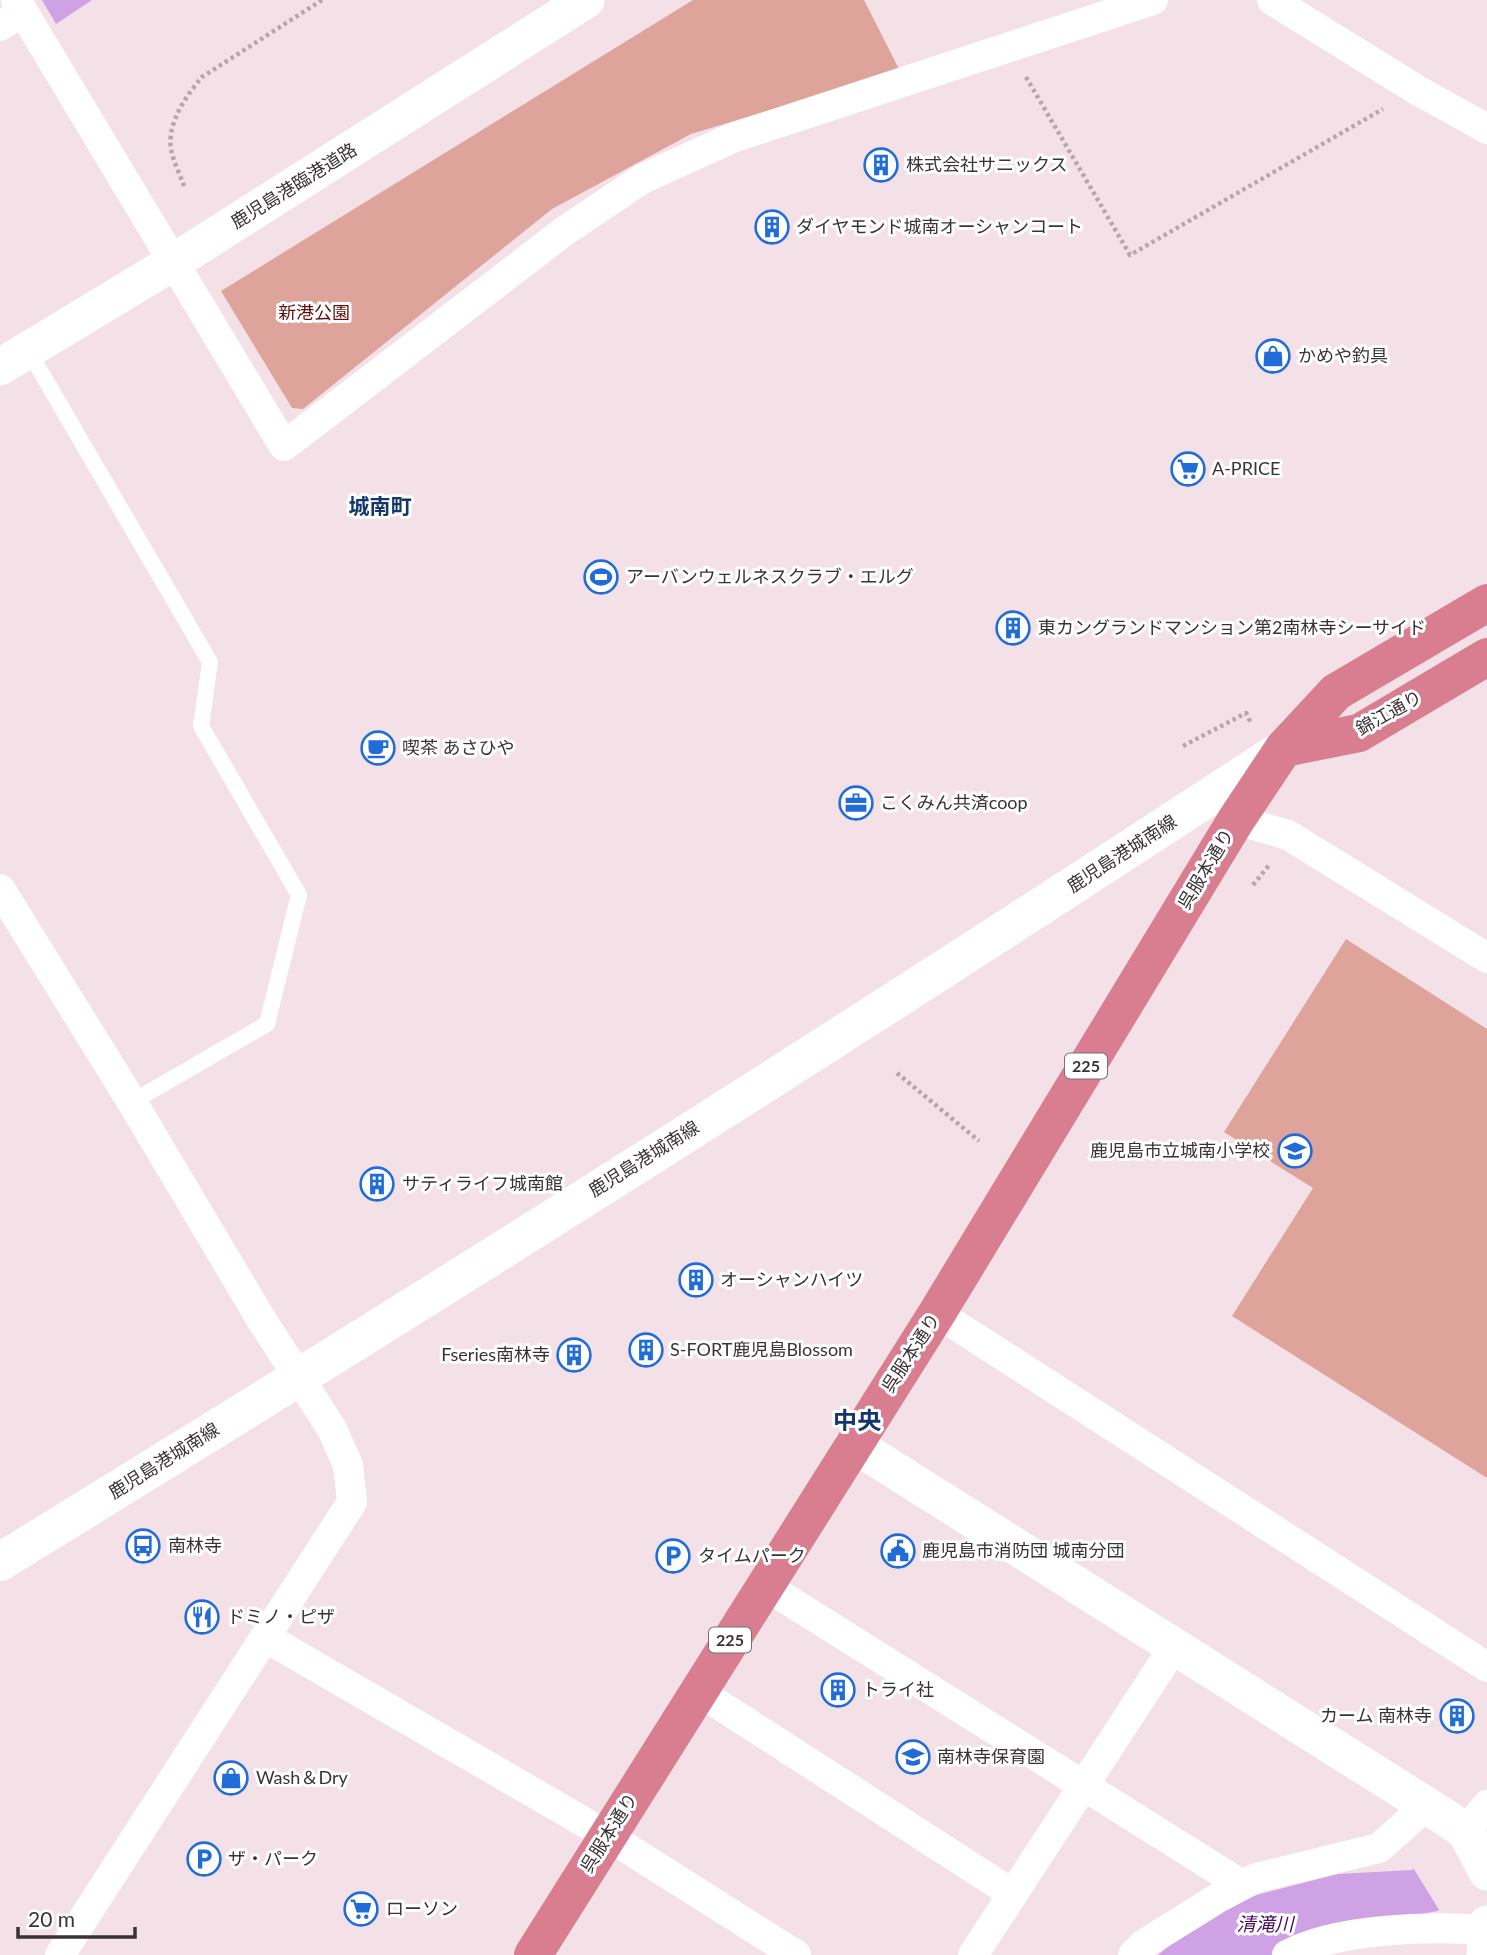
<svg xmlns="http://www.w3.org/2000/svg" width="1487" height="1955" font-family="Lato,'Noto Sans JP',sans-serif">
<rect width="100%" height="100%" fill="#f4e1e8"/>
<!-- green -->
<g fill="#dea49b">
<polygon points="693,0 864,0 900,71 691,134 552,209 303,409 292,408 221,291"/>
<polygon points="1346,939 1487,1029 1487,1478 1232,1316 1313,1188 1224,1132"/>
</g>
<!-- water -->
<g fill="#cfa2e6">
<polygon points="42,0 92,0 56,24"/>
<polygon points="1487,1835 1487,1888 1437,1911 1299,1939 1271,1955 1158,1955 1182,1935 1249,1897 1338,1874 1411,1870"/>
</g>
<!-- pier -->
<polygon fill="#f4e1e8" points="1487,1832 1487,1892 1441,1913 1412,1866"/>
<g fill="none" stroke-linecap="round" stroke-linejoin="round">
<!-- path -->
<g stroke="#b5a6ab" stroke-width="4.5" stroke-dasharray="3.5 3.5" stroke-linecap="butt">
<polyline points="1026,77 1130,255 1383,109"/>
<path d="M184,186C180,174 173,161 171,149C167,123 186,96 202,77L322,0"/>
<polyline points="1183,746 1246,713 1251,723"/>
<polyline points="1253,885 1270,864"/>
<polyline points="897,1073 979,1141"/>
</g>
<!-- service -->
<polyline stroke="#fff" stroke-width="16" points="28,350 210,662 201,726 299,895 267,1024 132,1102"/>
<!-- minor -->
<g stroke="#fff" stroke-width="30">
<polyline points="16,0 284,446 566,230 642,179 732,138 1153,0"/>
<polyline points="1272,0 1417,90 1487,129"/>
<polyline points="0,26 23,12"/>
<polyline points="1236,820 1288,835 1487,958"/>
<polyline points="0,889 132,1102 261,1319 332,1429 348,1465 352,1502 60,1955"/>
<polyline points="937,1313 1487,1667"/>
<polyline points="764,1585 1242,1885"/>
<polyline points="265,1637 608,1836 796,1955"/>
<polyline points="698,1691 1013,1894"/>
<polyline points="1466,1832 1487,1805"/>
<polyline points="973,1955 1174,1647"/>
<polyline points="1133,1955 1144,1944 1218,1898 1256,1878 1379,1848 1425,1807"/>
<path d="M1287,1955C1337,1928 1429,1926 1485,1930"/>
</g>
<!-- tertiary -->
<g stroke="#fff" stroke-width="37">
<polyline points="0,367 172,263 586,0"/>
<polyline points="853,1444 1448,1819 1466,1832 1487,1872"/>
<polyline points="1485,1955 1487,1924"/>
</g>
<!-- secondary -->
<path stroke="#fff" stroke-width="38" d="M0,1562C432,1297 860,1026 1284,748"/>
<!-- trunk -->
<g stroke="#d87e90" stroke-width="38">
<polyline points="1284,748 1359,733 1487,657"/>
<polyline points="533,1955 937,1313 1236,820 1284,748 1336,692 1487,603"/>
</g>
</g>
<!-- icons -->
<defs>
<symbol id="building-ring" viewBox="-11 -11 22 22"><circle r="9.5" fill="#fff" stroke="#226cd8" stroke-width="1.5"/><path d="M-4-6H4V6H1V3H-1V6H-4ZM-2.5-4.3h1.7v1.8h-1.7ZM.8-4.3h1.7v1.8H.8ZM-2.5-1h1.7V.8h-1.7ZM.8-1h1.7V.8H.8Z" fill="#226cd8"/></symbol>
<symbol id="shop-ring" viewBox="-11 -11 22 22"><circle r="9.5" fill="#fff" stroke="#226cd8" stroke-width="1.5"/><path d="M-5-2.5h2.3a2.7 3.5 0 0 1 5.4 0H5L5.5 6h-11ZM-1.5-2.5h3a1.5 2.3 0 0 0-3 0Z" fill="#226cd8"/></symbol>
<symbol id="supermarket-ring" viewBox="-11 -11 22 22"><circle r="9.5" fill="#fff" stroke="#226cd8" stroke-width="1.5"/><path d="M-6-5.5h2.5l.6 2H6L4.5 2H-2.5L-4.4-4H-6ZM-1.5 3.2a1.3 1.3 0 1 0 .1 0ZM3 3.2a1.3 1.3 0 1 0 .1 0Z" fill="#226cd8"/></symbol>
<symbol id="stadium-ring" viewBox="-11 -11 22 22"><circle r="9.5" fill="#fff" stroke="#226cd8" stroke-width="1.5"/><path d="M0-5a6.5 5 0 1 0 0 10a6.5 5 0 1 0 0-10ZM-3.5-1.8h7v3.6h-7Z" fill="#226cd8"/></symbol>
<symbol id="cafe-ring" viewBox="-11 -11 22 22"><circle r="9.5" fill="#fff" stroke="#226cd8" stroke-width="1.5"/><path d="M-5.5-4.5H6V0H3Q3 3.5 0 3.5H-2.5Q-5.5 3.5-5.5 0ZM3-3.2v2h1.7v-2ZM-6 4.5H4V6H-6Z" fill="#226cd8"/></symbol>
<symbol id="office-ring" viewBox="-11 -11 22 22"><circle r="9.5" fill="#fff" stroke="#226cd8" stroke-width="1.5"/><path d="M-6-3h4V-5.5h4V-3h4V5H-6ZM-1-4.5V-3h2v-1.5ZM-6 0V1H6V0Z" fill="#226cd8"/></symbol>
<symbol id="school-ring" viewBox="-11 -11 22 22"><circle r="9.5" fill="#fff" stroke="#226cd8" stroke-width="1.5"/><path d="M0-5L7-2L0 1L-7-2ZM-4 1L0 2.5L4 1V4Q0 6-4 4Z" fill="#226cd8"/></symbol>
<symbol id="bus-ring" viewBox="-11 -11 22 22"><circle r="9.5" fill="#fff" stroke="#226cd8" stroke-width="1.5"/><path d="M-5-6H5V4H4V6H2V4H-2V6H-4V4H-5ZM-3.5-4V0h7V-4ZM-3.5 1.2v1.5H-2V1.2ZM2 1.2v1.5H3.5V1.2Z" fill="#226cd8"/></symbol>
<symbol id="civic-ring" viewBox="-11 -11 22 22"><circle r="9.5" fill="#fff" stroke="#226cd8" stroke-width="1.5"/><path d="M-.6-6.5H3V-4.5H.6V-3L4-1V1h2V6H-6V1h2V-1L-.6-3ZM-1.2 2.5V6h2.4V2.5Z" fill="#226cd8"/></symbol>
<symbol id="parking-ring" viewBox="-11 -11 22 22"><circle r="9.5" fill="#fff" stroke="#226cd8" stroke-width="1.5"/><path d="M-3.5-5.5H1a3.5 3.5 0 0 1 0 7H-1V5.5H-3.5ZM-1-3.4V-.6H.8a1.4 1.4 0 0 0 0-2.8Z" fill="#226cd8"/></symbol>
<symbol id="restaurant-ring" viewBox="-11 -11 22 22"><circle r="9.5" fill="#fff" stroke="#226cd8" stroke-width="1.5"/><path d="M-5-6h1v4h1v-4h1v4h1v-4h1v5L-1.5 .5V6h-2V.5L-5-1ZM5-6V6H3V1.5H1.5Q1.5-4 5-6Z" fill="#226cd8"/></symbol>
</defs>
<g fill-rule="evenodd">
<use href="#building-ring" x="862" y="146" width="38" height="38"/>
<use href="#building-ring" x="753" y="208" width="38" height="38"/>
<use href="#shop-ring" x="1254" y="337" width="38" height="38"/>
<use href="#supermarket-ring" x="1169" y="450" width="38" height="38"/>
<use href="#stadium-ring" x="582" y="558" width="38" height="38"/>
<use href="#building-ring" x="994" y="609" width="38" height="38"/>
<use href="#cafe-ring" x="359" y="729" width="38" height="38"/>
<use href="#office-ring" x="837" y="784" width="38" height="38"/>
<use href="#school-ring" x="1276" y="1132" width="38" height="38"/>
<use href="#building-ring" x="358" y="1165" width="38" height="38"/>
<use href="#building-ring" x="677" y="1261" width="38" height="38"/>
<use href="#building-ring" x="627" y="1331" width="38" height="38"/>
<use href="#building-ring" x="555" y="1336" width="38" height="38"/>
<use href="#bus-ring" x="124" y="1527" width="38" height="38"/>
<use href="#civic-ring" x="879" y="1532" width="38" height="38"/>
<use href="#parking-ring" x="654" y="1537" width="38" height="38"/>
<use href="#restaurant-ring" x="183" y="1598" width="38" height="38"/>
<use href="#building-ring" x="819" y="1671" width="38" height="38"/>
<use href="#building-ring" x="1438" y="1697" width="38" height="38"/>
<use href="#school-ring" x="894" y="1738" width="38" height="38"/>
<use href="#shop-ring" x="212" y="1759" width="38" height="38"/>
<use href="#parking-ring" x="185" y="1840" width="38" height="38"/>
<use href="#supermarket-ring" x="342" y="1890" width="38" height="38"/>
</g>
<g text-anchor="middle" stroke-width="6" stroke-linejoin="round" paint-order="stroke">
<!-- shield labels -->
<g fill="#fff" stroke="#757072" stroke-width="2">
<rect x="1065" y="1053.5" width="42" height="25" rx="5"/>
<rect x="709" y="1627.5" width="42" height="25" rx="5"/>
</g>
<g font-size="16" font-weight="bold" fill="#3a3336">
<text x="1086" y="1072">225</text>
<text x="730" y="1646">225</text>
</g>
<!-- poi labels -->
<g font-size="18" fill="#3a3336" stroke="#fff" text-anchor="start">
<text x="906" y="171">株式会社サニックス</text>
<text x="796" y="233">ダイヤモンド城南オーシャンコート</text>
<text x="1298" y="362">かめや釣具</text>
<text x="1212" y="475">A-PRICE</text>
<text x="626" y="583">アーバンウェルネスクラブ・エルグ</text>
<text x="1038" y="634">東カングランドマンション第2南林寺シーサイド</text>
<text x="402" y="754">喫茶 あさひや</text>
<text x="880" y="809">こくみん共済coop</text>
<text x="1270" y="1157" text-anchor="end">鹿児島市立城南小学校</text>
<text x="402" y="1190">サティライフ城南館</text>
<text x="720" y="1286">オーシャンハイツ</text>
<text x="670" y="1356">S-FORT鹿児島Blossom</text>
<text x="550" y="1361" text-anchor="end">Fseries南林寺</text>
<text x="168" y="1552">南林寺</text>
<text x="922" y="1557">鹿児島市消防団 城南分団</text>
<text x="698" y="1562">タイムパーク</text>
<text x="227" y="1623">ドミノ・ピザ</text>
<text x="862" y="1696">トライ社</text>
<text x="1432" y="1722" text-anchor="end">カーム 南林寺</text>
<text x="937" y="1763">南林寺保育園</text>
<text x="256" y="1784">Wash＆Dry</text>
<text x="228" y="1865">ザ・パーク</text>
<text x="386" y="1915">ローソン</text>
</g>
<!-- street labels -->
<g font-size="18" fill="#3a3336" stroke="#fff">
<text transform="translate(294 186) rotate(-32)" y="6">鹿児島港臨港道路</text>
<text transform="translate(1389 713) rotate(-29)" y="6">錦江通り</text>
<text transform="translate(1122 854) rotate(-33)" y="6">鹿児島港城南線</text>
<text transform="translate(1206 869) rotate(-59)" y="6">呉服本通り</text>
<text transform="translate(644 1159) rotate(-32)" y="6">鹿児島港城南線</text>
<text transform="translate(911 1353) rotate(-57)" y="6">呉服本通り</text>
<text transform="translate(164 1461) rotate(-32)" y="6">鹿児島港城南線</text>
<text transform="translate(609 1833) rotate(-58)" y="6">呉服本通り</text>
</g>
<!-- park labels -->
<g font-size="18" fill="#5d100c" stroke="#fff">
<text x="314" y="319">新港公園</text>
</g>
<!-- water labels -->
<g font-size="19" font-style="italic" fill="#490e5f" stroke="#fff">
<text x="1265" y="1931">清滝川</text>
</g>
<!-- quarter labels -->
<g font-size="21" font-weight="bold" fill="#14376b" stroke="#fff">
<text x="380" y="514">城南町</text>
</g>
<!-- district labels -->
<g font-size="24" font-weight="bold" fill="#14376b" stroke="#fff">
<text x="857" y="1429">中央</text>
</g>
</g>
<!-- scale -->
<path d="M18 1927v10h117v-10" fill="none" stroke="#3a3336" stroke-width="3.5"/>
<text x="28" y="1927" font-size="21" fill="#3a3336" stroke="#ffffff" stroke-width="5" paint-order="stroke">20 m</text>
</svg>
